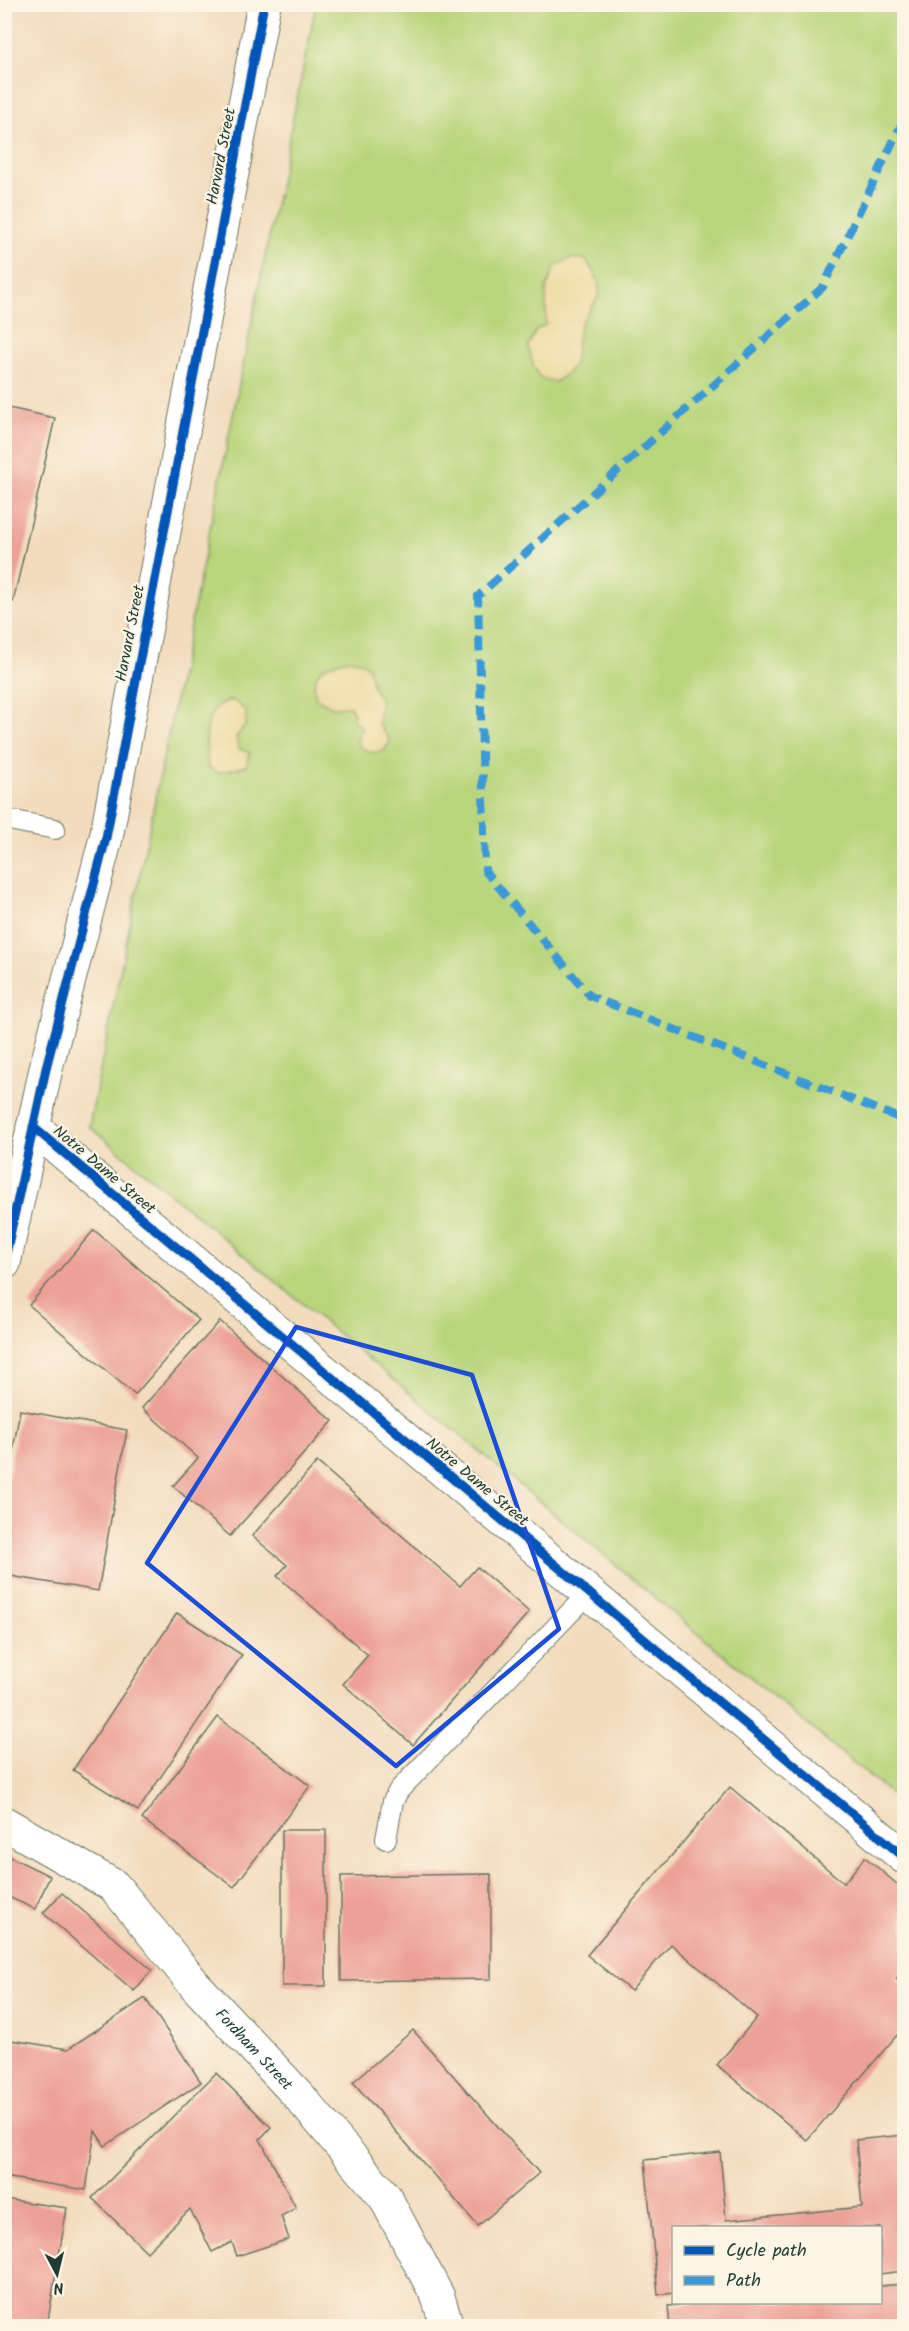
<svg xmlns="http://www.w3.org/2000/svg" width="909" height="2331" font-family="Kalam,sans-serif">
<rect width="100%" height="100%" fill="#fcf5e5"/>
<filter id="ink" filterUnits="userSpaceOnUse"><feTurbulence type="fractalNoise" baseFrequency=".0167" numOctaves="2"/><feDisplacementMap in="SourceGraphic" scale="12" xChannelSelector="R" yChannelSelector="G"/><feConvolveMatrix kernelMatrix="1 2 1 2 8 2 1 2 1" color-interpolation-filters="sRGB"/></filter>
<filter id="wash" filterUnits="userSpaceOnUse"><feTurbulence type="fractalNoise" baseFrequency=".008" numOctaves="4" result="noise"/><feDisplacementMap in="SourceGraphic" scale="24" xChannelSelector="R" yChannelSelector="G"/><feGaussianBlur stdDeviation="1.35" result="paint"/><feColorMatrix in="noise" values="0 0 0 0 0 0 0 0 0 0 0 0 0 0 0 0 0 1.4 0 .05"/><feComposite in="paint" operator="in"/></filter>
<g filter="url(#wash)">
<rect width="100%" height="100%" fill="#f3dcbd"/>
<!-- green -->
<polygon fill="#b9d57b" stroke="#6c8958" stroke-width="1.5" points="316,5 904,5 904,1805 89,1126"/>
<!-- sand -->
<g fill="#eeda9e" stroke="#868c69" stroke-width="1.5">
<path d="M571,258L585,259C592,268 601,280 599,293C597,304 584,315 580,326C571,354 585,363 555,382L540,378L533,365L528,346L537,329L546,325V290L555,266Z"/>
<path d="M348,659L360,661L368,667L374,690L381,699L378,723L390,741L384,751C373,753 363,753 357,742L362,728L352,719L354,713L350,706L333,707L317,699C307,673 325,664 348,659Z"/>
<path d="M233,700L246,711V724L236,737L239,749L250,753L246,766L219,773L208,767C205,743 202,704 233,700Z"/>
</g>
<g id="blocks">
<!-- building -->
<g fill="#eda096">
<polygon points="4,407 55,418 13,602 4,600"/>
<polygon points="94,1230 199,1320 135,1395 29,1305"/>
<polygon points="220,1321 333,1421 230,1536 173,1486 198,1458 142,1408"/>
<polygon points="20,1410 127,1430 98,1591 5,1575 5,1497"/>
<polygon points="317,1462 460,1586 477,1567 529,1612 413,1745 343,1684 368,1655 277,1576 287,1565 252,1536"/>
<polygon points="177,1613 242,1655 138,1811 73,1770"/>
<polygon points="218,1717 310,1786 234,1887 142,1819"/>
<polygon points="730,1787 844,1883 865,1857 904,1890 904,1968 896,1979 904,1986 904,2027 807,2140 717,2065 757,2017 671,1944 631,1991 587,1955"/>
<rect x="282" y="1830" width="44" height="156"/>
<polygon points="4,1854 50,1876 35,1909 4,1895"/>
<polygon points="491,1874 491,1979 341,1981 341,1876"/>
<polygon points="62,1893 152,1970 134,1991 43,1913"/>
<polygon points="145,1998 201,2082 105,2146 95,2131 86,2190 4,2177 4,2039 68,2049"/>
<polygon points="413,2030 539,2173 478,2226 353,2082"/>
<polygon points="216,2073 271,2127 260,2139 296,2208 281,2216 289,2239 237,2256 232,2242 212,2252 190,2209 147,2252 92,2198"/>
<polygon points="904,2135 904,2271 880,2274 880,2228 674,2228 674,2293 658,2295 645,2160 720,2152 726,2220 862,2207 856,2140"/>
<polygon points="4,2199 67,2208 47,2326 4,2326"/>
<polygon points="904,2284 904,2326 670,2326 668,2306 709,2302 880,2302 880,2286"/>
</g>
</g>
</g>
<g filter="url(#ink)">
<use href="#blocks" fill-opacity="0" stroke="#697564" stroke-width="1.5"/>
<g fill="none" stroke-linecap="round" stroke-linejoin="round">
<defs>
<g id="service">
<polyline points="4,819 55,829"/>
<polyline points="386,1839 393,1801 399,1790 589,1593"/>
</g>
<g id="minor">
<polyline points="33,1127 904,1857"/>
<polyline points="4,1263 47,1064 106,838 264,4"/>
<path id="s1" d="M4,1823L114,1886L195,1985L298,2095L385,2197L438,2297L447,2326"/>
</g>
</defs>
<!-- service casing -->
<use href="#service" stroke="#697564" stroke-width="22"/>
<!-- minor casing -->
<use href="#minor" stroke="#697564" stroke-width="35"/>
<!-- service -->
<use href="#service" stroke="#fff" stroke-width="20"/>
<!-- minor -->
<use href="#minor" stroke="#fff" stroke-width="33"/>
<!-- quiet -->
<polyline stroke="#3a99d8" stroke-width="8" stroke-dasharray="15 8" stroke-linecap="butt" points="904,119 823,287 478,596 485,871 590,996 904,1120"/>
<defs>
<g id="cycleway">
<polyline points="33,1127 904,1857"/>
<polyline points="4,1263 47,1064 106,838 264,4"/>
</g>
</defs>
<!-- cycleway casing -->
<use href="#cycleway" stroke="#fcf5e5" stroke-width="13"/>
<!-- cycleway -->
<use href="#cycleway" stroke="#0057b8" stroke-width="9"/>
</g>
</g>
<!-- marked area -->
<path fill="none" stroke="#1d4ed8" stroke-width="4.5" stroke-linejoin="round" d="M296,1327L472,1375L559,1629L396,1766L147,1563Z"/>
<g text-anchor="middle" stroke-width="4.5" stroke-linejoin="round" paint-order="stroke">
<!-- street labels -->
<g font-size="16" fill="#1f3d34" stroke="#fcf5e5">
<text transform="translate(220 156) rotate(-79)" y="6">Harvard Street</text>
<text transform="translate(129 633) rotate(-79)" y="6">Harvard Street</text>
<text transform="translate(105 1169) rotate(40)" y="6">Notre Dame Street</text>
<text transform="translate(478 1481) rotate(40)" y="6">Notre Dame Street</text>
<text dy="6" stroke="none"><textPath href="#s1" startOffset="342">Fordham Street</textPath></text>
</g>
</g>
<!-- margin -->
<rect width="909" height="2331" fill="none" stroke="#fcf5e5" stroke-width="24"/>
<!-- legend -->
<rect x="672" y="2226" width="210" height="78" fill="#fcf5e5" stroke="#a4ab9e" stroke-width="1.5"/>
<rect x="684" y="2246" width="30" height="9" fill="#0057b8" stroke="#a4ab9e" stroke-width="1.5"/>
<text x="726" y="2256" font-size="18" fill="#1f3d34">Cycle path</text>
<rect x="684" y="2276" width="30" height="9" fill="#3a99d8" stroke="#a4ab9e" stroke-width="1.5"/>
<text x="726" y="2286" font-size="18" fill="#1f3d34">Path</text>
<!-- north arrow -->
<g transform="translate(57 2274) rotate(173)" stroke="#fcf5e5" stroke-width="4.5" paint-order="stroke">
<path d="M0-4.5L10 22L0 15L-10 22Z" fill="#1f3d34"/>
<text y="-9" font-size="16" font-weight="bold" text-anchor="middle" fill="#1f3d34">N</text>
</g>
</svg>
